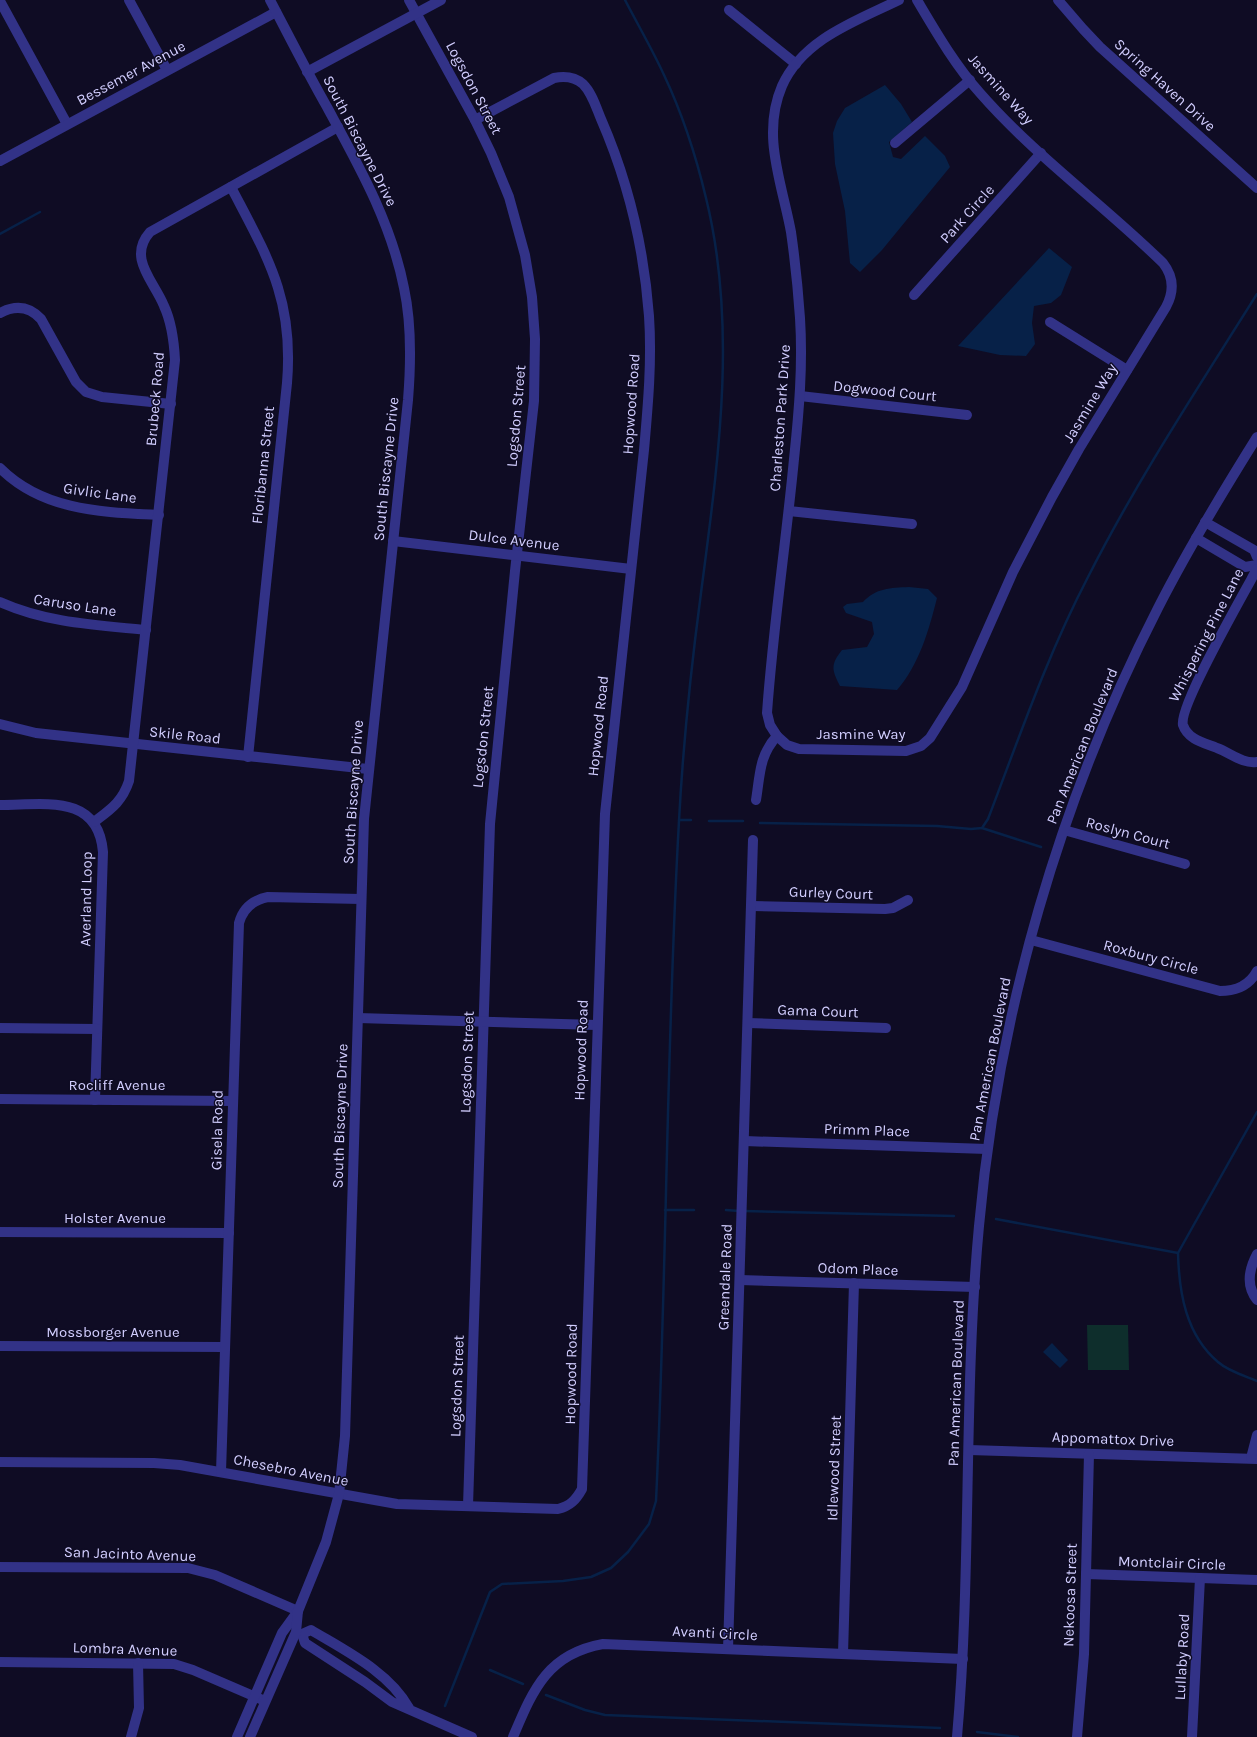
<svg xmlns="http://www.w3.org/2000/svg" width="1257" height="1737" font-family="Karla,sans-serif">
<rect width="100%" height="100%" fill="#0f0c24"/>
<!-- green -->
<polygon fill="#0e2e2c" points="1087,1325 1128,1325 1129,1370 1088,1370"/>
<!-- water -->
<g fill="#072148">
<polygon points="885,85 901,104 912,122 889,142 893,157 901,159 925,136 945,156 950,167 882,250 860,272 850,263 845,211 835,164 833,133 837,121 845,108"/>
<polygon points="1049,248 1072,267 1061,295 1051,303 1034,306 1032,323 1035,344 1026,356 1000,355 958,346"/>
<path d="M909,587L928,589L937,598C929,630 919,665 897,690L840,686C832,670 830,665 842,650L867,647L874,634L872,622L846,613L843,607L847,604L863,602C876,588 890,588 909,587Z"/>
<polygon points="1052,1343 1068,1360 1060,1368 1043,1352"/>
</g>
<g fill="none" stroke-linecap="round" stroke-linejoin="round">
<!-- stream -->
<g stroke="#072148" stroke-width="2.5">
<polyline points="0,234 40,212"/>
<polyline points="679,820 691,820"/>
<polyline points="709,821 743,821"/>
<path d="M760,823L937,826L971,829L982,828L988,819C1019,738 1047,656 1087,579C1137,480 1198,388 1257,294"/>
<polyline points="982,828 1041,847"/>
<polyline points="665,1210 694,1210"/>
<polyline points="726,1210 739,1211"/>
<polyline points="744,1211 954,1216"/>
<polyline points="996,1219 1178,1253"/>
<path d="M1257,1381C1245,1376 1228,1371 1218,1362C1186,1335 1179,1293 1178,1253L1257,1112"/>
<polyline points="490,1670 523,1684"/>
<polyline points="546,1695 585,1710 605,1715 940,1728"/>
<path d="M445,1706L490,1592L502,1584L563,1581L591,1577L611,1568L628,1552L649,1524L656,1501C667,1275 666,1047 679,821C683,745 691,668 701,593C718,462 738,328 706,198C696,156 682,113 664,75C652,49 638,25 625,0"/>
<polyline points="977,1732 1018,1737"/>
</g>
<!-- minor -->
<g stroke="#323287" stroke-width="10">
<polyline points="129,0 167,70"/>
<polyline points="409,0 475,120 491,153 509,197 525,255 532,297 535,339 534,401 515,571 490,824 468,1506"/>
<polyline points="1058,0 1083,29 1100,47 1257,188"/>
<polyline points="0,1 67,124"/>
<polyline points="729,10 796,64"/>
<polyline points="307,72 441,0"/>
<polyline points="895,143 970,80"/>
<polyline points="0,161 276,12"/>
<path d="M231,187C268,258 294,299 287,383L248,757"/>
<polyline points="914,295 1041,153"/>
<path d="M0,313C15,305 29,306 41,319L76,382L86,392L102,397L171,404"/>
<polyline points="1050,322 1127,370"/>
<polyline points="800,396 967,415"/>
<path d="M0,468C43,511 102,512 159,515"/>
<polyline points="789,511 912,524"/>
<polyline points="1205,522 1254,550 1257,557"/>
<polyline points="1196,538 1245,567 1257,565"/>
<polyline points="393,541 631,569"/>
<path d="M1257,569C1245,591 1178,708 1183,725C1188,740 1205,743 1217,748C1231,753 1242,764 1257,762"/>
<path d="M0,602C47,623 96,625 146,630"/>
<polyline points="0,724 36,733 368,769"/>
<path d="M777,736L787,745L799,749L906,751L921,746L930,738L962,687L1013,572L1052,497L1079,449L1166,307C1174,292 1174,277 1163,263C1104,205 1035,156 980,93C955,65 936,32 917,0"/>
<path d="M756,800C760,776 759,755 777,736L770,725L767,713C773,628 786,543 794,459C799,412 803,365 800,318C798,289 795,260 791,232C782,183 761,135 782,86C803,39 856,21 899,0"/>
<path d="M0,805C44,805 98,793 103,852L95,1100"/>
<path d="M94,822C111,809 122,802 129,781L175,360C174,341 172,323 164,306C154,281 127,258 150,232L338,127"/>
<polyline points="1064,830 1185,864"/>
<polyline points="752,906 885,909 893,908 908,900"/>
<path d="M1031,940L1220,991C1235,991 1249,986 1257,971"/>
<polyline points="358,1018 597,1025"/>
<polyline points="748,1023 886,1028"/>
<polyline points="0,1028 97,1029"/>
<polyline points="0,1099 233,1101"/>
<polyline points="745,1141 987,1149"/>
<polyline points="0,1232 229,1233"/>
<path d="M1257,1254C1249,1269 1246,1286 1257,1300"/>
<polyline points="740,1280 975,1287"/>
<polyline points="0,1346 225,1347"/>
<polyline points="969,1450 1257,1459"/>
<polyline points="1251,1458 1257,1435"/>
<path d="M0,1462L154,1463L180,1465L397,1504L558,1509C570,1506 576,1500 582,1489L605,814L644,450C648,405 652,361 649,316C644,249 628,181 601,119C596,107 592,93 583,84C575,77 564,76 554,78L475,120"/>
<path d="M221,1472L239,923C243,908 253,900 268,897L361,899"/>
<polyline points="0,1567 188,1568 215,1575 298,1611"/>
<polyline points="1086,1574 1257,1580"/>
<polyline points="728,1649 753,840"/>
<polyline points="843,1654 854,1283"/>
<polyline points="0,1662 174,1664 193,1670 265,1701"/>
<path d="M409,1708C389,1672 346,1651 311,1630L302,1634L305,1643L365,1682L392,1702L472,1737"/>
<polyline points="131,1737 139,1708 138,1663"/>
<polyline points="237,1737 282,1633 298,1611"/>
<path d="M250,1737L296,1632L298,1611L326,1542L339,1494L345,1436L364,819L408,400C411,363 412,325 404,288C391,222 359,166 327,107C307,72 289,36 270,0"/>
<path d="M513,1737C533,1690 547,1654 603,1644L963,1659"/>
<path d="M957,1737C972,1567 963,1396 979,1226C998,1013 1060,799 1158,608C1188,549 1222,493 1257,437"/>
<polyline points="1077,1737 1084,1654 1089,1454"/>
<polyline points="1192,1737 1200,1578"/>
</g>
</g>
<g text-anchor="middle" stroke-width="3" stroke-linejoin="round" paint-order="stroke">
<!-- street labels -->
<g font-size="15" fill="#d2ceff" stroke="#0f0c24">
<text transform="translate(131 73) rotate(-28)" y="5">Bessemer Avenue</text>
<text transform="translate(1165 85) rotate(42)" y="5">Spring Haven Drive</text>
<text transform="translate(474 88) rotate(62)" y="5">Logsdon Street</text>
<text transform="translate(1001 89) rotate(48)" y="5">Jasmine Way</text>
<text transform="translate(360 141) rotate(63)" y="5">South Biscayne Drive</text>
<text transform="translate(967 214) rotate(-48)" y="5">Park Circle</text>
<text transform="translate(885 391) rotate(6)" y="5">Dogwood Court</text>
<text transform="translate(155 399) rotate(-85)" y="5">Brubeck Road</text>
<text transform="translate(1090 403) rotate(-59)" y="5">Jasmine Way</text>
<text transform="translate(631 404) rotate(-86)" y="5">Hopwood Road</text>
<text transform="translate(516 416) rotate(-85)" y="5">Logsdon Street</text>
<text transform="translate(780 418) rotate(-86)" y="5">Charleston Park Drive</text>
<text transform="translate(263 465) rotate(-84)" y="5">Floribanna Street</text>
<text transform="translate(386 469) rotate(-84)" y="5">South Biscayne Drive</text>
<text transform="translate(100 493) rotate(8)" y="5">Givlic Lane</text>
<text transform="translate(514 540) rotate(7)" y="5">Dulce Avenue</text>
<text transform="translate(75 605) rotate(9)" y="5">Caruso Lane</text>
<text transform="translate(1206 635) rotate(-63)" y="5">Whispering Pine Lane</text>
<text transform="translate(598 726) rotate(-84)" y="5">Hopwood Road</text>
<text x="861" y="739">Jasmine Way</text>
<text transform="translate(185 735) rotate(6)" y="5">Skile Road</text>
<text transform="translate(483 737) rotate(-84)" y="5">Logsdon Street</text>
<text transform="translate(1082 746) rotate(-68)" y="5">Pan American Boulevard</text>
<text transform="translate(353 792) rotate(-86)" y="5">South Biscayne Drive</text>
<text transform="translate(1128 833) rotate(15)" y="5">Roslyn Court</text>
<text transform="translate(831 893) rotate(2)" y="5">Gurley Court</text>
<text transform="translate(86 899) rotate(-89)" y="5">Averland Loop</text>
<text transform="translate(1151 957) rotate(15)" y="5">Roxbury Circle</text>
<text transform="translate(818 1011) rotate(2)" y="5">Gama Court</text>
<text transform="translate(581 1050) rotate(-88)" y="5">Hopwood Road</text>
<text transform="translate(990 1059) rotate(-79)" y="5">Pan American Boulevard</text>
<text transform="translate(467 1062) rotate(-88)" y="5">Logsdon Street</text>
<text x="117" y="1090">Rocliff Avenue</text>
<text transform="translate(340 1116) rotate(-88)" y="5">South Biscayne Drive</text>
<text transform="translate(217 1130) rotate(-89)" y="5">Gisela Road</text>
<text transform="translate(867 1130) rotate(2)" y="5">Primm Place</text>
<text x="115" y="1223">Holster Avenue</text>
<text transform="translate(858 1269) rotate(2)" y="5">Odom Place</text>
<text transform="translate(725 1277) rotate(-88)" y="5">Greendale Road</text>
<text x="113" y="1337">Mossborger Avenue</text>
<text transform="translate(571 1374) rotate(-89)" y="5">Hopwood Road</text>
<text transform="translate(956 1383) rotate(-88)" y="5">Pan American Boulevard</text>
<text transform="translate(457 1386) rotate(-88)" y="5">Logsdon Street</text>
<text transform="translate(1113 1439) rotate(2)" y="5">Appomattox Drive</text>
<text transform="translate(834 1468) rotate(-88)" y="5">Idlewood Street</text>
<text transform="translate(291 1470) rotate(11)" y="5">Chesebro Avenue</text>
<text transform="translate(130 1554) rotate(2)" y="5">San Jacinto Avenue</text>
<text transform="translate(1172 1563) rotate(2)" y="5">Montclair Circle</text>
<text transform="translate(1070 1595) rotate(-88)" y="5">Nekoosa Street</text>
<text transform="translate(715 1633) rotate(3)" y="5">Avanti Circle</text>
<text transform="translate(125 1649) rotate(2)" y="5">Lombra Avenue</text>
<text transform="translate(1182 1657) rotate(-87)" y="5">Lullaby Road</text>
</g>
</g>
</svg>
